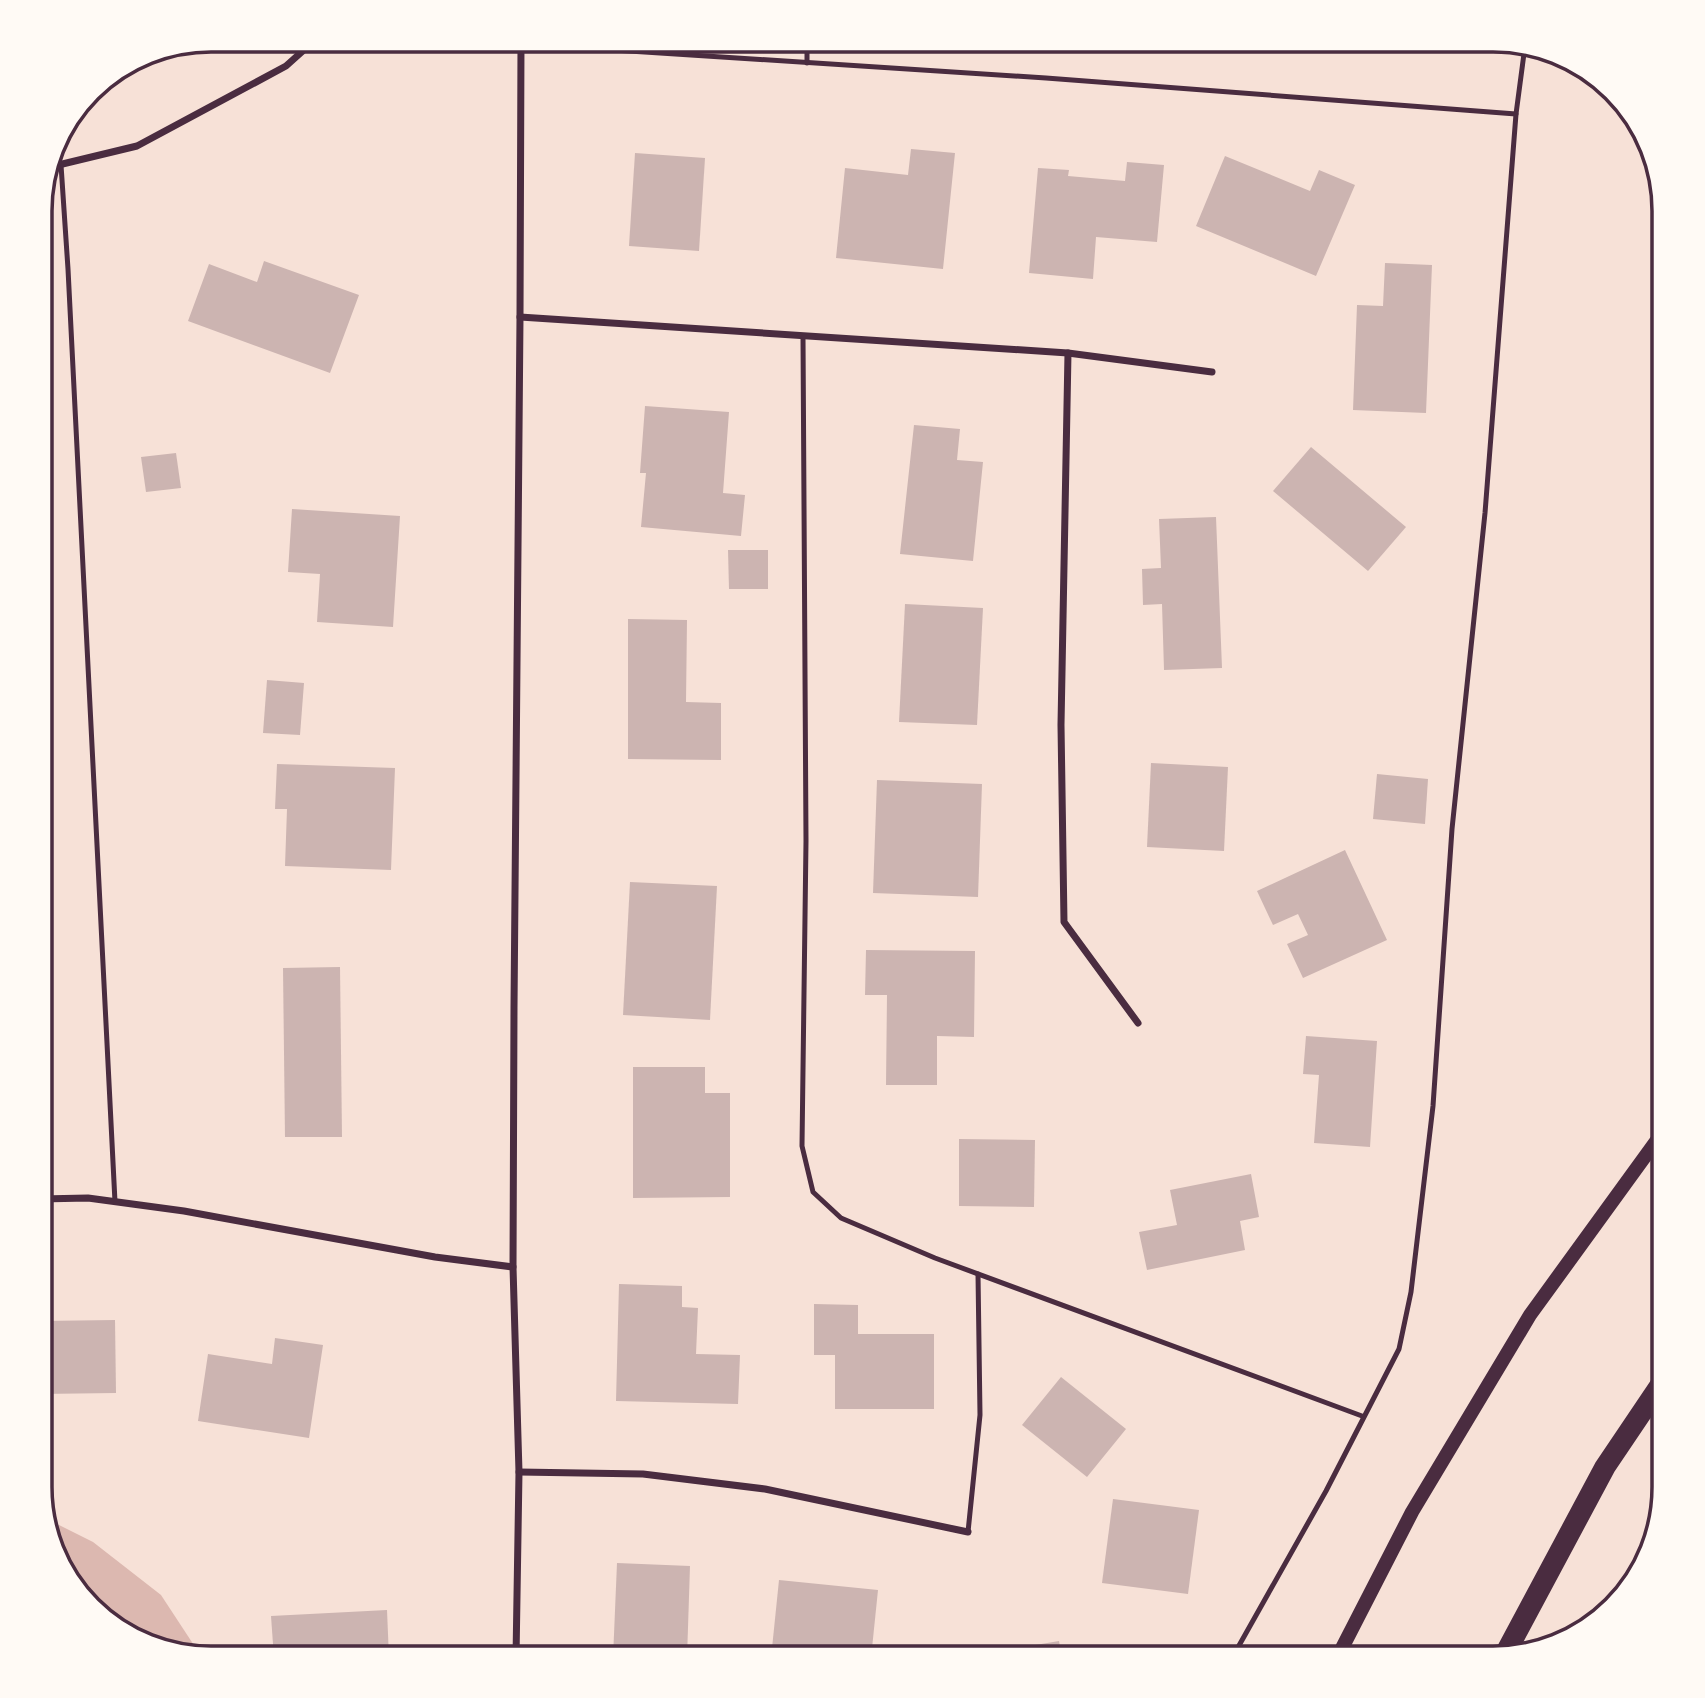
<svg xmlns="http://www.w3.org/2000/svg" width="1705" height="1698" font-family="Arial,sans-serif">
<rect width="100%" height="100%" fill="#f7e1d7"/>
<!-- water -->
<polygon fill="#dcb8b0" points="47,1519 93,1542 161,1595 201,1656 146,1645 83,1600 53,1551"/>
<!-- building -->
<g fill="#ccb4b1">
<polygon points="911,149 955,153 943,269 836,258 845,168 908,175"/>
<polygon points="635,153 705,158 699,251 629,246"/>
<polygon points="1225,156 1310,191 1319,170 1355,185 1316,276 1196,226"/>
<polygon points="1127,162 1164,165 1157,242 1096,237 1093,279 1029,273 1038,168 1069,170 1068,176 1125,181"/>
<polygon points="264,261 359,295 330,373 188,321 209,264 257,282"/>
<polygon points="1385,263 1432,265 1426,413 1353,410 1357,305 1383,306"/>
<polygon points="645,406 729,412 723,493 745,495 741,536 641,527 646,473 640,473"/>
<polygon points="914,425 960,429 957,460 983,462 973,561 900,554"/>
<polygon points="1311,447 1406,527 1368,571 1273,491"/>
<polygon points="176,453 181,488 146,492 141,457"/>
<polygon points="292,509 400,516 393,627 317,622 320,574 288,572"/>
<polygon points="1216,517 1222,668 1164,670 1162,604 1143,605 1142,569 1161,568 1159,519"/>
<polygon points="728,550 768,550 768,589 729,589"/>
<polygon points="905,604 983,608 977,725 899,722"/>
<polygon points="628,619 687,620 686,702 721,703 721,760 628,759"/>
<polygon points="267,680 304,683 300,735 263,733"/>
<polygon points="1151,763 1228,767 1224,851 1147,847"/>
<polygon points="277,764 395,768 391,870 285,866 287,809 275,809"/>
<polygon points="1377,774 1428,779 1425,824 1373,819"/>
<polygon points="877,780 982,784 978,897 873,893"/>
<polygon points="1345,850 1387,940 1303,978 1287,944 1308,935 1298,914 1273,925 1257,891"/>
<polygon points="630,882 717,886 710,1020 623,1015"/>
<polygon points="866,950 975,951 974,1037 937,1036 937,1085 886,1085 887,995 865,995"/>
<polygon points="340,967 342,1137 285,1137 283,968"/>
<polygon points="1306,1036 1377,1041 1370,1147 1314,1143 1319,1075 1303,1074"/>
<polygon points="633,1067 705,1067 705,1093 730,1093 730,1197 633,1198"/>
<polygon points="959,1139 1035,1140 1034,1207 959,1206"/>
<polygon points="1251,1174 1259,1217 1240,1221 1245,1250 1147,1270 1139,1232 1177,1225 1170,1190"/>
<polygon points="619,1284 682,1286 682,1307 698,1308 696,1354 740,1355 738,1404 616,1401"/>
<polygon points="814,1304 858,1305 858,1334 934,1334 934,1409 835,1409 835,1355 814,1355"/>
<polygon points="115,1320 116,1393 40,1394 40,1321"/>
<polygon points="275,1338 323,1345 309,1438 198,1421 208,1354 272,1364"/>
<polygon points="1061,1377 1126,1429 1087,1477 1022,1425"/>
<polygon points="1113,1499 1199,1510 1188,1594 1102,1583"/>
<polygon points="617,1563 690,1566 687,1658 613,1658"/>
<polygon points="779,1580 878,1590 871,1658 771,1658"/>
<polygon points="387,1610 389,1658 274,1658 271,1616"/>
<polygon points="1059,1641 1062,1658 969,1658 969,1656"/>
</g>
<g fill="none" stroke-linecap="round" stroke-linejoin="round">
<!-- service -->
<g stroke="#4a2c40" stroke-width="5">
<polyline points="521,44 1046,78 1516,114"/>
<polyline points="807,63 807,40"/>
<polyline points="61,165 68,269 115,1202"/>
<polyline points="803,336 806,841 802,1146 813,1192 841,1218 935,1258 1362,1416"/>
<polyline points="968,1532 980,1415 978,1274"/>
<polyline points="1232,1658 1326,1491 1399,1349 1411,1292 1433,1106 1452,829 1485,513 1516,114 1525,46"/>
</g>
<!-- minor -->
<g stroke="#4a2c40" stroke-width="7">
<polyline points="50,167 137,146 286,66 315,40"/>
<polyline points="520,317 1068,353 1212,372"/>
<polyline points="1068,353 1061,725 1064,922 1138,1023"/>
<polyline points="40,1199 88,1198 184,1211 435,1257 513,1267"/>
<polyline points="519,1472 643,1474 765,1489 968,1532"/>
<polyline points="516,1658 519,1472 513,1267 514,1008 520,317 521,40"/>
</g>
<!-- secondary -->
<polyline stroke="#4a2c40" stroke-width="14" points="1337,1658 1412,1512 1530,1315 1665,1129"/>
<!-- motorway -->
<polyline stroke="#4a2c40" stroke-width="21" points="1504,1656 1605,1467 1665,1378"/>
</g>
<!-- crop -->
<path d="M0 0H1705V1698H0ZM211 52H1493A159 159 0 0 1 1652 211V1487A159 159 0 0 1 1493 1646H211A159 159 0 0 1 52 1487V211A159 159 0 0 1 211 52Z" fill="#fffaf5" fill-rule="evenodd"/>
<path fill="none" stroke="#4a2c40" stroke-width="3.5" d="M211 52H1493A159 159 0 0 1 1652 211V1487A159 159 0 0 1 1493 1646H211A159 159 0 0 1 52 1487V211A159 159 0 0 1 211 52Z"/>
</svg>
